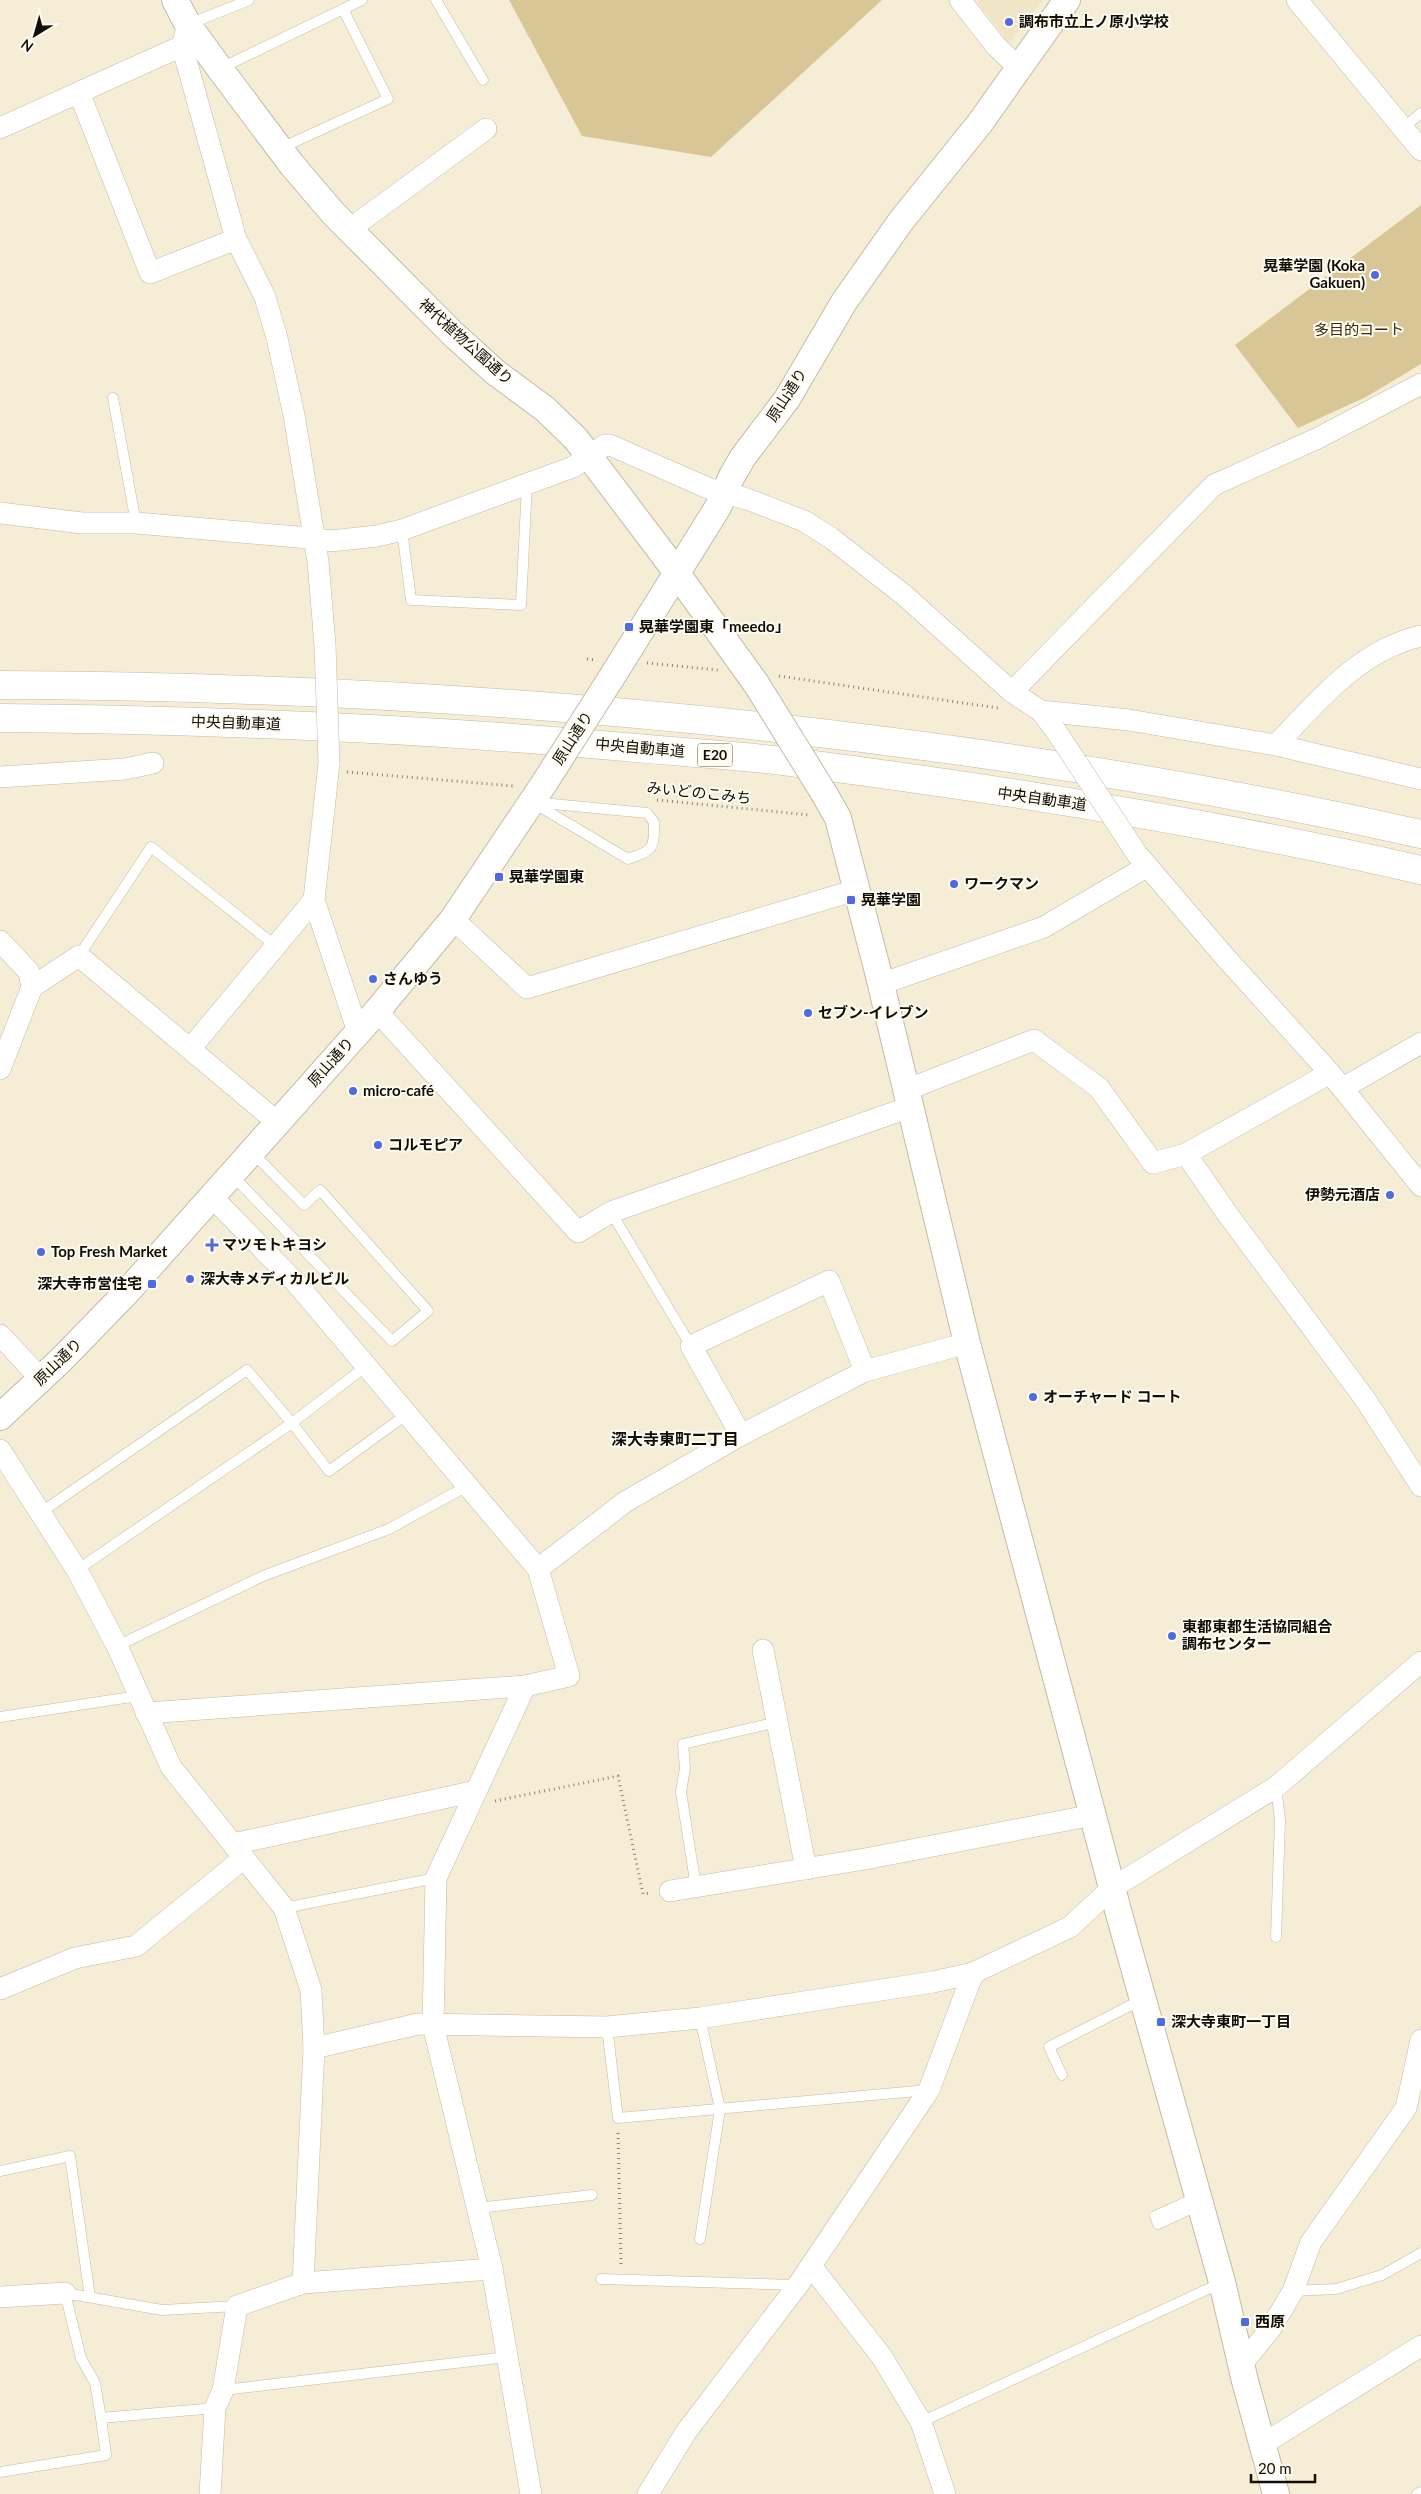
<svg xmlns="http://www.w3.org/2000/svg" width="1421" height="2494" font-family="Lato,'Noto Sans JP',sans-serif">
<rect width="100%" height="100%" fill="#f6edd6"/>
<!-- built -->
<polygon fill="#f0e5c6" points="976,0 1043,0 1009,43"/>
<!-- green -->
<g fill="#d8c697">
<polygon points="509,0 882,0 711,157 582,136"/>
<polygon points="1421,205 1421,364 1366,397 1298,428 1235,345"/>
</g>
<g fill="none" stroke-linecap="round" stroke-linejoin="round">
<defs>
<g id="service">
<polyline points="436,0 483,80"/>
<polyline points="189,24 249,0"/>
<polyline points="221,68 362,0"/>
<polyline points="1403,128 1421,113"/>
<polyline points="281,148 388,99 343,9"/>
<polyline points="113,398 136,523"/>
<polyline points="402,530 411,600 521,605 527,484"/>
<path d="M532,802L647,813L654,822C654,849 654,850 628,859Z"/>
<polyline points="79,956 151,847 276,946"/>
<polyline points="231,1174 392,1341 428,1311 320,1190 304,1205 252,1152"/>
<polyline points="611,1212 691,1346"/>
<polyline points="40,1513 247,1370 292,1423 329,1471 407,1414"/>
<polyline points="77,1570 292,1423 365,1367"/>
<polyline points="117,1646 263,1576 389,1529 469,1485"/>
<polyline points="0,1717 138,1696"/>
<polyline points="696,1887 681,1792 685,1768 683,1744 777,1722"/>
<polyline points="284,1908 436,1878"/>
<polyline points="1276,1937 1280,1820 1276,1787"/>
<polyline points="607,2027 618,2118 928,2090"/>
<polyline points="1062,2075 1049,2047 1143,1999"/>
<polyline points="0,2171 70,2156 90,2297"/>
<polyline points="1197,2197 1155,2216 1158,2224 1199,2205"/>
<polyline points="478,2208 592,2195"/>
<polyline points="700,2239 720,2109 700,2018"/>
<polyline points="601,2279 797,2285"/>
<polyline points="1293,2291 1336,2289 1382,2275 1421,2253"/>
<polyline points="223,2390 507,2357"/>
<polyline points="101,2418 95,2383 81,2358 65,2293 162,2310 237,2306"/>
<polyline points="921,2422 1221,2283"/>
<polyline points="0,2472 106,2455 101,2418 215,2408"/>
<polyline points="1417,2494 1421,2492"/>
</g>
<g id="minor">
<polyline points="960,0 996,46 1018,67"/>
<polyline points="1297,0 1421,150"/>
<polyline points="188,25 182,46 236,239 265,297 277,338 294,415 318,561 325,645"/>
<polyline points="79,92 150,273 236,239"/>
<polyline points="0,128 182,46"/>
<polyline points="350,229 486,129"/>
<polyline points="0,513 82,523 136,523 298,537 331,541 377,536 402,530 573,467 605,445 610,445 710,489 747,499 804,521 831,538 904,595 1012,692 1041,711 1054,728"/>
<polyline points="1012,692 1214,485 1318,438 1421,384"/>
<polyline points="1041,711 1129,720 1276,745 1421,779"/>
<path d="M1276,745C1318,701 1359,650 1421,636"/>
<polyline points="329,763 314,900 358,1032"/>
<polyline points="0,777 125,769 153,763"/>
<polyline points="1137,854 1225,957 1330,1073 1421,1186"/>
<polyline points="453,919 527,988 856,890"/>
<polyline points="0,941 29,972 32,987"/>
<polyline points="881,984 1044,927 1146,867"/>
<polyline points="377,1011 578,1232 611,1212 910,1107"/>
<polyline points="190,1049 314,900"/>
<polyline points="0,1069 32,987 79,956 277,1122"/>
<polyline points="1343,1088 1421,1043"/>
<polyline points="906,1090 1034,1040 1099,1088 1153,1163 1186,1154 1330,1073"/>
<polyline points="1186,1154 1226,1212 1365,1399 1421,1486"/>
<polyline points="0,1335 41,1379"/>
<polyline points="741,1435 691,1346 829,1281 865,1371"/>
<polyline points="0,1450 77,1570 117,1646 171,1767 284,1908 311,1990 314,2048 303,2283"/>
<polyline points="538,1569 625,1502 741,1435 865,1371 967,1343"/>
<polyline points="763,1650 806,1869"/>
<polyline points="525,1686 436,1878 433,2025 492,2269 531,2494"/>
<polyline points="146,1713 525,1686 569,1676 538,1569 297,1284 212,1197"/>
<polyline points="233,1844 476,1791"/>
<polyline points="670,1891 865,1859 1093,1815"/>
<polyline points="0,1989 75,1958 136,1946 244,1858"/>
<polyline points="314,2048 418,2024 607,2027 700,2018 933,1982 973,1973 1070,1927 1112,1888 1276,1787 1421,1662"/>
<polyline points="811,2266 882,2357 921,2422 945,2494"/>
<polyline points="0,2297 65,2293"/>
<polyline points="1241,2365 1271,2328 1293,2291 1311,2242 1406,2108 1421,2040"/>
<polyline points="1263,2444 1421,2346"/>
<polyline points="210,2494 215,2408 223,2390 237,2306 303,2283 492,2269"/>
<polyline points="648,2494 686,2432 798,2285 929,2090 973,1973"/>
</g>
<g id="tertiary">
<polyline points="175,0 188,25 220,69 292,165 333,213 453,334 495,372 545,409 576,439 663,554 757,685"/>
<polyline points="615,672 718,507 732,476 743,457 787,399 844,302 901,221 980,123 1067,0"/>
<polyline points="825,795 838,818 878,972 967,1343 1119,1914 1222,2282 1245,2381 1276,2494"/>
<polyline points="0,1417 61,1360 127,1292 377,1011 453,919 545,782"/>
</g>
<g id="motorway">
<path d="M0,685C477,687 954,730 1421,834"/>
<path d="M0,718C209,720 417,728 625,747C678,752 731,755 783,761C997,788 1211,822 1421,870"/>
</g>
</defs>
<!-- service casing -->
<use href="#service" stroke="#c3bba4" stroke-width="11"/>
<!-- minor casing -->
<use href="#minor" stroke="#c3bba4" stroke-width="22"/>
<!-- tertiary casing -->
<use href="#tertiary" stroke="#c3bba4" stroke-width="28"/>
<!-- motorway casing -->
<use href="#motorway" stroke="#c3bba4" stroke-width="29"/>
<!-- path -->
<g stroke="#8b8575" stroke-width="3" stroke-dasharray="1 4" stroke-linecap="butt">
<polyline points="587,659 596,660"/>
<polyline points="647,663 718,670"/>
<polyline points="779,676 998,708"/>
<polyline points="347,772 513,786"/>
<polyline points="657,800 810,815"/>
<polyline points="495,1801 618,1776 643,1894 650,1893"/>
<polyline points="618,2133 621,2264"/>
</g>
<!-- service -->
<use href="#service" stroke="#fff" stroke-width="10"/>
<!-- minor -->
<use href="#minor" stroke="#fff" stroke-width="21"/>
<!-- tertiary -->
<use href="#tertiary" stroke="#fff" stroke-width="26"/>
<!-- motorway -->
<use href="#motorway" stroke="#fff" stroke-width="28"/>
<defs>
<g id="minor-bridge">
<polyline points="325,645 329,763"/>
<polyline points="1054,728 1137,854"/>
</g>
<g id="tertiary-bridge">
<polyline points="757,685 825,795"/>
<polyline points="545,782 615,672"/>
</g>
</defs>
<!-- minor-bridge casing -->
<use href="#minor-bridge" stroke="#c3bba4" stroke-width="22" stroke-linecap="butt"/>
<!-- tertiary-bridge casing -->
<use href="#tertiary-bridge" stroke="#c3bba4" stroke-width="28" stroke-linecap="butt"/>
<!-- minor-bridge -->
<use href="#minor-bridge" stroke="#fff" stroke-width="21"/>
<!-- tertiary-bridge -->
<use href="#tertiary-bridge" stroke="#fff" stroke-width="26"/>
</g>
<!-- markers -->
<g fill="#506be0" stroke="#fefbf1" stroke-width="2">
<circle cx="1009" cy="22" r="5"/>
<circle cx="1375" cy="275" r="5"/>
<rect x="624" y="622" width="10" height="10" rx="2.5"/>
<rect x="494" y="872" width="10" height="10" rx="2.5"/>
<circle cx="954" cy="884" r="5"/>
<rect x="846" y="895" width="10" height="10" rx="2.5"/>
<circle cx="373" cy="979" r="5"/>
<circle cx="808" cy="1013" r="5"/>
<circle cx="353" cy="1091" r="5"/>
<circle cx="378" cy="1145" r="5"/>
<circle cx="1390" cy="1195" r="5"/>
<path d="M209.5 1237.5h5v5h5v5h-5v5h-5v-5h-5v-5h5z"/>
<circle cx="41" cy="1252" r="5"/>
<circle cx="190" cy="1279" r="5"/>
<rect x="147" y="1279" width="10" height="10" rx="2.5"/>
<circle cx="1033" cy="1397" r="5"/>
<circle cx="1172" cy="1636" r="5"/>
<rect x="1156" y="2017" width="10" height="10" rx="2.5"/>
<rect x="1240" y="2317" width="10" height="10" rx="2.5"/>
</g>
<g text-anchor="middle" stroke-width="4" stroke-linejoin="round" paint-order="stroke">
<!-- shield labels -->
<rect fill="#fefbf1" stroke="#58554d" stroke-width="1" x="697.5" y="743.5" width="35" height="23" rx="4"/>
<g font-size="14" font-weight="bold" fill="#110e07">
<text x="715" y="760">E20</text>
</g>
<!-- poi labels -->
<g font-size="15" font-weight="bold" fill="#110e07" stroke="#fefbf1" text-anchor="start">
<text x="1019" y="27">調布市立上ノ原小学校</text>
<text x="1365" y="271" text-anchor="end">晃華学園 (Koka<tspan x="1365" dy="17">Gakuen)</tspan></text>
<text x="639" y="632">晃華学園東「meedo」</text>
<text x="509" y="882">晃華学園東</text>
<text x="964" y="889">ワークマン</text>
<text x="861" y="905">晃華学園</text>
<text x="383" y="984">さんゆう</text>
<text x="818" y="1018">セブン-イレブン</text>
<text x="363" y="1096">micro-café</text>
<text x="388" y="1150">コルモピア</text>
<text x="1380" y="1200" text-anchor="end">伊勢元酒店</text>
<text x="222" y="1250">マツモトキヨシ</text>
<text x="51" y="1257">Top Fresh Market</text>
<text x="200" y="1284">深大寺メディカルビル</text>
<text x="142" y="1289" text-anchor="end">深大寺市営住宅</text>
<text x="1043" y="1402">オーチャード コート</text>
<text x="1182" y="1632">東都東都生活協同組合<tspan x="1182" dy="17">調布センター</tspan></text>
<text x="1171" y="2027">深大寺東町一丁目</text>
<text x="1255" y="2327">西原</text>
</g>
<!-- park labels -->
<g font-size="15" fill="#352c10" stroke="#fefbf1">
<text x="1359" y="335">多目的コート</text>
</g>
<!-- street labels -->
<g font-size="15" fill="#110e07" stroke="#fefbf1">
<text transform="translate(466 342) rotate(42)" y="5">神代植物公園通り</text>
<text transform="translate(787 395) rotate(-57)" y="5">原山通り</text>
<text transform="translate(236 723) rotate(2)" y="5">中央自動車道</text>
<text transform="translate(573 738) rotate(-57)" y="5">原山通り</text>
<text transform="translate(640 748) rotate(5)" y="5">中央自動車道</text>
<text transform="translate(699 793) rotate(6)" y="5">みいどのこみち</text>
<text transform="translate(1042 799) rotate(8)" y="5">中央自動車道</text>
<text transform="translate(331 1062) rotate(-48)" y="5">原山通り</text>
<text transform="translate(58 1362) rotate(-44)" y="5">原山通り</text>
</g>
<!-- neighbourhood labels -->
<g font-size="16" font-weight="bold" fill="#110e07" stroke="#fefbf1">
<text x="675" y="1445">深大寺東町二丁目</text>
</g>
</g>
<!-- north arrow -->
<g transform="translate(35 35) rotate(217)" stroke="#fefbf1" stroke-width="4" paint-order="stroke">
<path d="M0-4L9 19L0 12L-9 19Z" fill="#110e07"/>
<text y="-8" font-size="14" font-weight="bold" text-anchor="middle" fill="#110e07">N</text>
</g>
<!-- scale -->
<path d="M1251 2474v8h64v-8" fill="none" stroke="#110e07" stroke-width="2.5"/>
<text x="1258" y="2474" font-size="15" fill="#110e07" stroke="#fefbf1" stroke-width="4" paint-order="stroke">20 m</text>
</svg>
